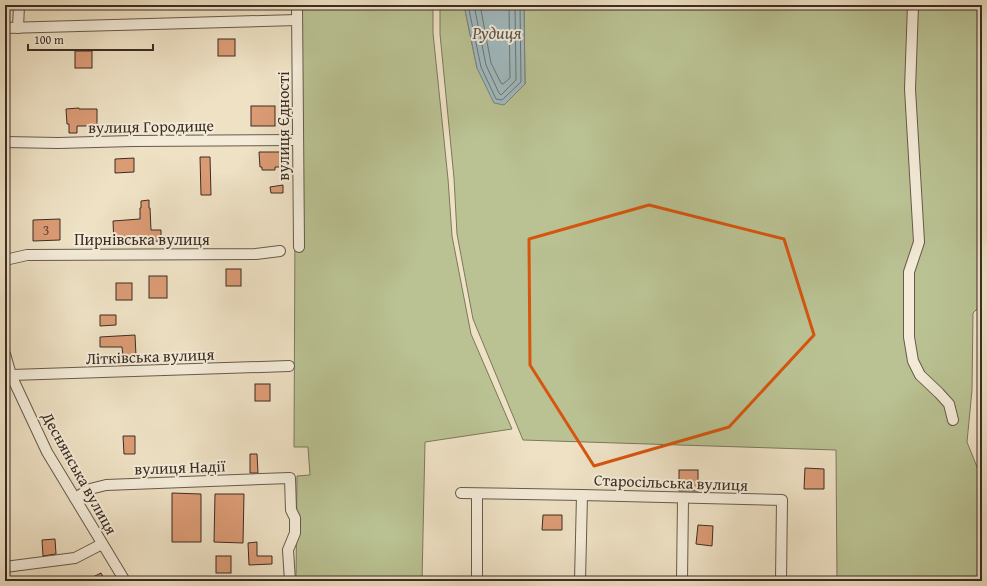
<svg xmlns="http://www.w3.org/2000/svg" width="987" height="586" font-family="'Gentium Book Plus',serif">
<rect width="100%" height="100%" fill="#eee1c4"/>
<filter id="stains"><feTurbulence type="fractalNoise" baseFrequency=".005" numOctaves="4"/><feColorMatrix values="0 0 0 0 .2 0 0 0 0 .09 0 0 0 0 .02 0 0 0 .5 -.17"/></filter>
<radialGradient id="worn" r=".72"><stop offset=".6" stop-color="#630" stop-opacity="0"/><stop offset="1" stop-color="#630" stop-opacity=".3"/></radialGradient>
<!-- green -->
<g fill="#bac293" stroke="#7b785c">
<polygon points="299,5 433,5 433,33 448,179 452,236 471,334 512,429 425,442 422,581 296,581 297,476 310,475 308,447 294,447 295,228"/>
<polygon points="440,5 464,5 477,68 525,84 524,5 982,5 982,305 981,305 973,313 972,390 967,442 979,472 982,473 982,581 837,581 836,450 523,440 473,319 457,234 454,178 440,34"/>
</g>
<!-- water -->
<polygon fill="#9fbac0" stroke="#778282" points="464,5 524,5 525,84 504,105 494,103 477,68"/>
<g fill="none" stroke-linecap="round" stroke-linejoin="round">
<!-- shore -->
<g stroke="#6e7472" stroke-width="1">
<polyline points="468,5 481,67 496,99 502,100 521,82 520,5"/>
<polyline points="474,5 486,65 499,93 501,95 516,80 515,5"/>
<polyline points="480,5 491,63 501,83 503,84 510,78 509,5"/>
</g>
</g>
<!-- building -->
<g fill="#db9b75" stroke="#3c2d24">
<rect x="218" y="39" width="17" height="17"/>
<rect x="75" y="51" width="17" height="17"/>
<rect x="251" y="106" width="24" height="20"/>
<polygon points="79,108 79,109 97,109 97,126 77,126 77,133 69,133 69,124 67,124 66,109"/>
<polygon points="259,152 283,152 284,167 275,167 275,170 262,170 262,167 260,167"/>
<polygon points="200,157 210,157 211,195 201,195"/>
<polygon points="134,158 134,172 115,173 115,159"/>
<polygon points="283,185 283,193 271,193 270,187"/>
<polygon points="149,200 149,208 150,208 151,230 161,230 161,241 133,242 133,245 114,245 113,221 140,219 140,208 141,208 141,201"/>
<polygon points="60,219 60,240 33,241 33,220"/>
<rect x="226" y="269" width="15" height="17"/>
<rect x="149" y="276" width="18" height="22"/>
<rect x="116" y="283" width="16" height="17"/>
<polygon points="100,315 116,315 116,325 100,326"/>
<polygon points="135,335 136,356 123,356 122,347 100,347 100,337"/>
<rect x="255" y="384" width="15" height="17"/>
<polygon points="123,436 135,436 135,454 124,454"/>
<polygon points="250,454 257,454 258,473 250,473"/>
<polygon points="805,468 824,469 824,489 804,489"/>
<rect x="679" y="470" width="19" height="21"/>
<polygon points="172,493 201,494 201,542 172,542"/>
<polygon points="215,494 244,494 243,543 214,542"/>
<polygon points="543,515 562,515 562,530 542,530"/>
<polygon points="698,525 713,526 712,546 696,544"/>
<polygon points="55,539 56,554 43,556 42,540"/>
<polygon points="257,542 257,556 272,556 272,564 249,565 248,543"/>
<rect x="216" y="556" width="15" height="17"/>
<polygon points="101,573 105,581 85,581"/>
</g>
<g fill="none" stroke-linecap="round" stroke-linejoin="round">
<defs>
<g id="minor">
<polyline points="297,5 299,247"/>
<polyline points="913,5 910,89 919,242 909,272 909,337 913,361 920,375 939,393 949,404 953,420"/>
<polyline points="5,28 297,20"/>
<polyline points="18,28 19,5"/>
<polyline points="5,142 58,143 133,141 298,140"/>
<polyline points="5,260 27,255 256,254 280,251"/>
<polyline points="5,354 11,375 47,452 125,581"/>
<polyline points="11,375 289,366"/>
<polyline points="461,493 582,495 782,500 781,581"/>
<polyline points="477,494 477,581"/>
<polyline points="75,498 90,489 106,485 290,478 291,510 295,518 295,533 288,550 290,581"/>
<polyline points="5,567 75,558 102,544"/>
<polyline points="580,581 582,495"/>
<polyline points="682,581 683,498"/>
</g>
</defs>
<!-- minor casing -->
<use href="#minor" stroke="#685a4c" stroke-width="12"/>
<!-- minor -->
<use href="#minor" stroke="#f4ecd9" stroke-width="10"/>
</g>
<!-- marked area -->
<path fill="none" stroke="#d7550e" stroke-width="3" stroke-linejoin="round" d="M649,205L784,239L814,335L729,427L594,466L530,365L529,239Z"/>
<g text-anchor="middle" stroke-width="4" stroke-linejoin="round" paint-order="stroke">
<!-- number labels -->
<g font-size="14" fill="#644838">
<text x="46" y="235">3</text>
</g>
<!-- street labels -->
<g font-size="16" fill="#3c2d24" stroke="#f4ecd9">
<text transform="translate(151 126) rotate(-1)" y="6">вулиця Городище</text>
<text transform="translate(283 126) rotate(-90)" y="6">вулиця Єдності</text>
<text x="142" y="245">Пирнівська вулиця</text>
<text transform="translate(150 356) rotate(-2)" y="6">Літківська вулиця</text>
<text transform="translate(180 467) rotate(-2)" y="6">вулиця Надії</text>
<text transform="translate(80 473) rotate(61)" y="6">Деснянська вулиця</text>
<text transform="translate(671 482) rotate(2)" y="6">Старосільська вулиця</text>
</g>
<!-- water labels -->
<g font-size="17" font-style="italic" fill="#55504b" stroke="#f4ecd9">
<text x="497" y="39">Рудиця</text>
</g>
</g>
<!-- margin -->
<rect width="987" height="586" fill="none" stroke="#eee1c4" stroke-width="20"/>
<rect x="6" y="6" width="975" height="574" fill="none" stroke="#3c2d24" stroke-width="2"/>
<rect x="10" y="10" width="967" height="566" fill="none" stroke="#3c2d24"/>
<!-- scale -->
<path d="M28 44v6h125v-6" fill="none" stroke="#3c2d24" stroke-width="2"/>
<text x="34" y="44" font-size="12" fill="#3c2d24" stroke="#f4ecd9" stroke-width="3" paint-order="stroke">100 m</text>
<rect width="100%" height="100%" filter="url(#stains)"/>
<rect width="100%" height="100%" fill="url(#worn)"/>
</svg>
